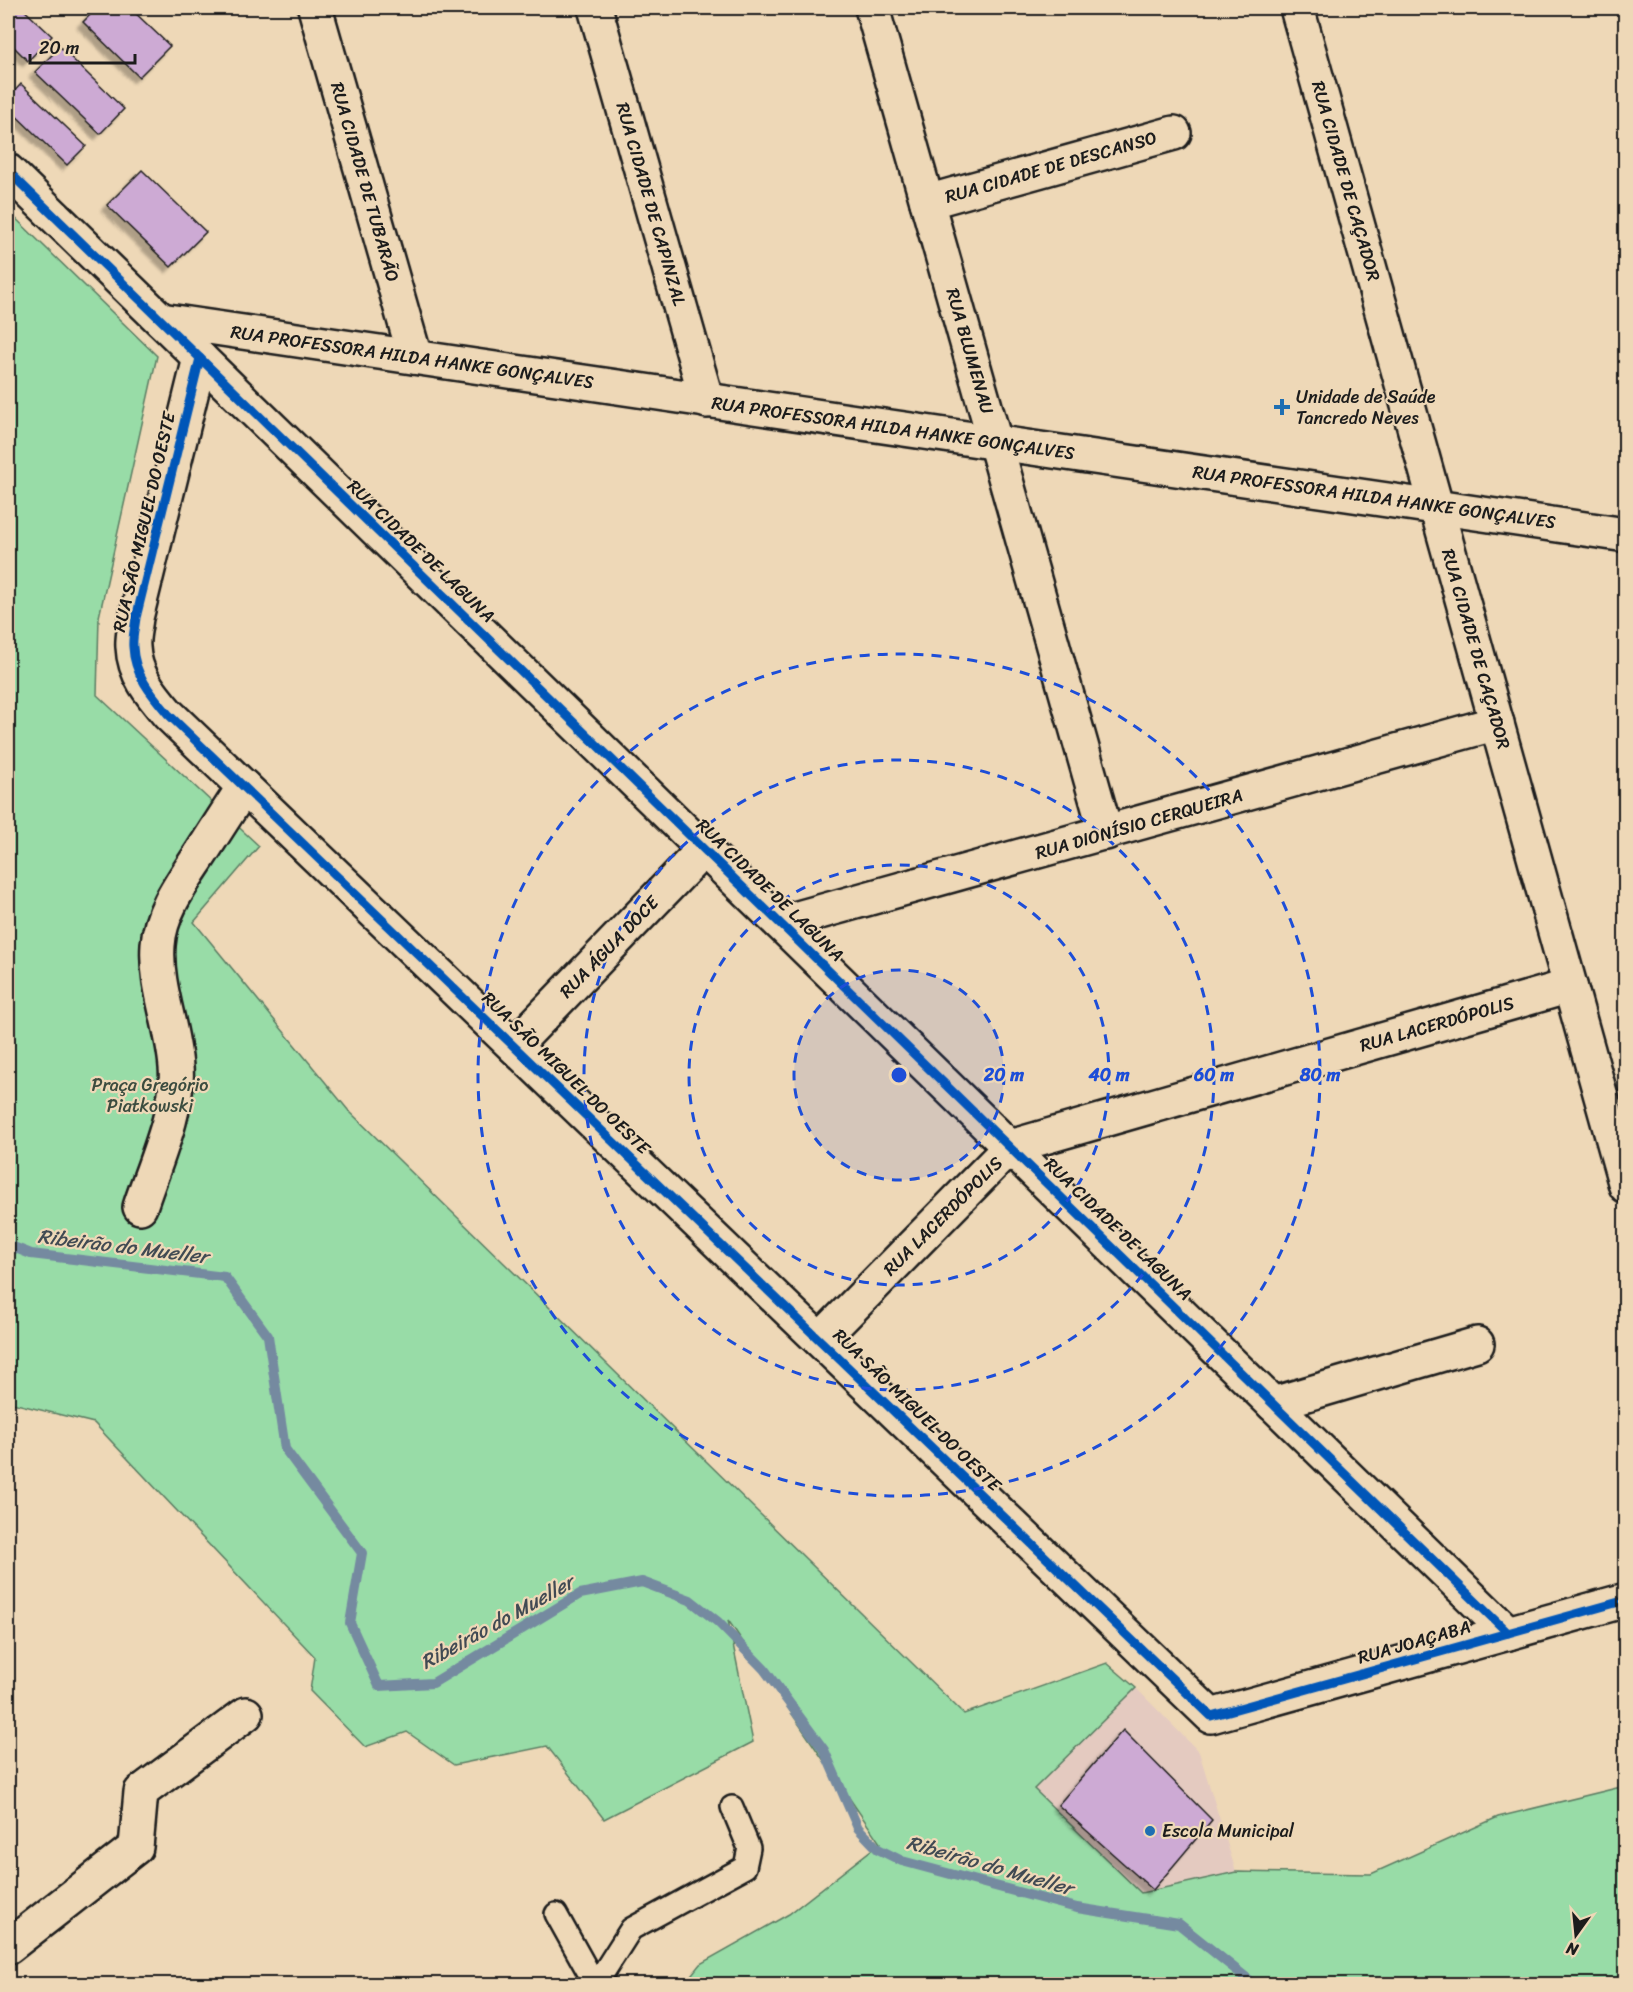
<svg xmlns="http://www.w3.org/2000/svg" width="1633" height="1992" font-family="Sriracha,sans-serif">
<defs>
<filter id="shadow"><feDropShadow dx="-5.5" dy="5.5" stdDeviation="1.5" flood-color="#0004"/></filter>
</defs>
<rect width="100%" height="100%" fill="#eed8b7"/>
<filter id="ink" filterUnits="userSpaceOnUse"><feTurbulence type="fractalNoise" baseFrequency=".0167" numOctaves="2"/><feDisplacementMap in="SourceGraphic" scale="12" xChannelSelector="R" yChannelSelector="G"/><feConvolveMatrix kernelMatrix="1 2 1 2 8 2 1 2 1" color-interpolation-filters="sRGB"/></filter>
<g filter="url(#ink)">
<!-- built -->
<polygon fill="#e4cac0" points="1136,1688 1199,1752 1236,1872 1141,1893 1034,1789"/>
<!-- green -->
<polygon fill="#98dca7" stroke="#5a7c62" stroke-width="1.5" points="8,211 157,356 99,617 97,695 259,846 194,922 348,1110 964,1714 1107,1663 1136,1688 1034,1789 1141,1893 1236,1872 1371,1874 1498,1817 1625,1786 1625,1984 684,1984 700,1964 789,1914 880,1843 728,1620 753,1742 604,1819 547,1746 454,1765 407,1732 365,1747 310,1691 315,1657 94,1423 8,1402"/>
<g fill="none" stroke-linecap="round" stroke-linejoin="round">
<!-- stream -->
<polyline stroke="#748aa0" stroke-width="10" points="8,1245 31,1254 225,1277 268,1336 285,1449 362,1553 350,1623 379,1686 433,1683 580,1594 642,1582 690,1600 718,1622 764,1669 824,1750 858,1828 878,1849 902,1861 1077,1908 1179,1924 1254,1984"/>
</g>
<!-- building -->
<g fill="#cdaad4" stroke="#1c1c1c" stroke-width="1.5" filter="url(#shadow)">
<polygon points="8,8 22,8 52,36 28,61 8,41"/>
<polygon points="97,8 130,8 170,46 139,77 83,22"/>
<polygon points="60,47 124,109 100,134 35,72"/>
<polygon points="21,84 86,146 67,165 8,108 8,98"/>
<polygon points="142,170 206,232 171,267 107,205"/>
<polygon points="1123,1730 1212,1820 1153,1890 1058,1805"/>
</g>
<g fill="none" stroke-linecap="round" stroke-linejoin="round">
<defs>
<g id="service">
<polyline points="556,1914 595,1984"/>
<polyline points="596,1984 631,1929 745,1867 749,1848 732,1807"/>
</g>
<g id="minor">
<polyline points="315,8 415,357"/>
<polyline points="595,8 707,401"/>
<polyline points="872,8 1106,833"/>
<polyline points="1297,8 1626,1186"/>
<polyline points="8,171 1508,1633"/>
<polyline points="927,202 1174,133"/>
<polyline points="161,320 1626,535"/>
<path d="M200,358L136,618C135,627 132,638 133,647C134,674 151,694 168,714L1211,1716L1626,1600"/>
<polyline points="780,923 1497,723"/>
<polyline points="514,1046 704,849"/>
<path d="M140,1207C153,1167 180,1108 176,1067C173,1026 155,986 158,945C160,911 184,880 202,852C216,830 230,808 244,787"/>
<polyline points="820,1340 1010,1147 1570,986"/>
<polyline points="1273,1404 1477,1344"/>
<polyline points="8,1947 136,1847 141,1792 246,1714"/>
</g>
</defs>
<!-- service casing -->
<use href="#service" stroke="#1c1c1c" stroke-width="26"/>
<!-- minor casing -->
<use href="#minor" stroke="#1c1c1c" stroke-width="38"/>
<!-- service -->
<use href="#service" stroke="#eed8b7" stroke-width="21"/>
<!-- minor -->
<use href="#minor" stroke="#eed8b7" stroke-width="33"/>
<defs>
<g id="cycleway">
<polyline points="8,171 1508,1633"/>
<path d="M200,358L136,618C135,627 132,638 133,647C134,674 151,694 168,714L1211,1716L1626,1600"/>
</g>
</defs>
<!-- cycleway casing -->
<use href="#cycleway" stroke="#eed8b7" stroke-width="13"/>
<!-- cycleway -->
<use href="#cycleway" stroke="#0057b8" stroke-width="9"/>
</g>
</g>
<!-- distance rings -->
<circle cx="899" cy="1075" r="105" fill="#1d4ed8" fill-opacity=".12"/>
<g fill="none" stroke="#1d4ed8" stroke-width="3" stroke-dasharray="10 8">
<circle cx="899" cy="1075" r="105"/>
<circle cx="899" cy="1075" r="210"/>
<circle cx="899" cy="1075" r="315"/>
<circle cx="899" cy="1075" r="421"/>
</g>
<!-- markers -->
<g fill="#1f6fb2" stroke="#eed8b7" stroke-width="2">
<path d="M1279 398h6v6h6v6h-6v6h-6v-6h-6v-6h6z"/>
<circle cx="1150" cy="1831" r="6"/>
</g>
<g text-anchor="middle" stroke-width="4.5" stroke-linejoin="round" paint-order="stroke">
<!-- street labels -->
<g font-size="18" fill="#1c1c1c" stroke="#eed8b7">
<text transform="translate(1051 167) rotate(-16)" y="6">RUA CIDADE DE DESCANSO</text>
<text transform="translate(1346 181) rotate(74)" y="6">RUA CIDADE DE CAÇADOR</text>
<text transform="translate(365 182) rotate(74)" y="6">RUA CIDADE DE TUBARÃO</text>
<text transform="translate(651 204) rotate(74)" y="6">RUA CIDADE DE CAPINZAL</text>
<text transform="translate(970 351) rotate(74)" y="6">RUA BLUMENAU</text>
<text transform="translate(412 357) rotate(8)" y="6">RUA PROFESSORA HILDA HANKE GONÇALVES</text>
<text transform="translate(893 428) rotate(8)" y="6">RUA PROFESSORA HILDA HANKE GONÇALVES</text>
<text transform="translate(1374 497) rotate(8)" y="6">RUA PROFESSORA HILDA HANKE GONÇALVES</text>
<text transform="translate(144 522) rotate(-77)" y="6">RUA SÃO MIGUEL DO OESTE</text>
<text transform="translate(421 551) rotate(44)" y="6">RUA CIDADE DE LAGUNA</text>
<text transform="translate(1476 649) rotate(74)" y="6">RUA CIDADE DE CAÇADOR</text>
<text transform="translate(1139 824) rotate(-16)" y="6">RUA DIONÍSIO CERQUEIRA</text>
<text transform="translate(770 890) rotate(44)" y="6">RUA CIDADE DE LAGUNA</text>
<text transform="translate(609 947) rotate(-46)" y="6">RUA ÁGUA DOCE</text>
<text transform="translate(1437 1024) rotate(-16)" y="6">RUA LACERDÓPOLIS</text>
<text transform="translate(566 1073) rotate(44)" y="6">RUA SÃO MIGUEL DO OESTE</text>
<text transform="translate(943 1216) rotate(-45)" y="6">RUA LACERDÓPOLIS</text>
<text transform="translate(1118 1229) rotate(44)" y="6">RUA CIDADE DE LAGUNA</text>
<text transform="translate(917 1410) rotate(44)" y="6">RUA SÃO MIGUEL DO OESTE</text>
<text transform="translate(1414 1642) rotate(-16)" y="6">RUA JOAÇABA</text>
</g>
<!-- poi labels -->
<g font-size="18" fill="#1c1c1c" stroke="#eed8b7" text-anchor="start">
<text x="1296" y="403">Unidade de Saúde<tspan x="1296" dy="21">Tancredo Neves</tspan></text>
<text x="1162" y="1837">Escola Municipal</text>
</g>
<!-- park labels -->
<g font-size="18" fill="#3b4c3f" stroke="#eed8b7">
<text x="150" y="1091">Praça Gregório<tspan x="150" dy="21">Piatkowski</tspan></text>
</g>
<!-- water labels -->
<g font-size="20" font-style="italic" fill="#414a53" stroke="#eed8b7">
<text transform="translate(123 1246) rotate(7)" y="7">Ribeirão do Mueller</text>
<text transform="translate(497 1622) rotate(-29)" y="7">Ribeirão do Mueller</text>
<text transform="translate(990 1865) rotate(16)" y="7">Ribeirão do Mueller</text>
</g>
</g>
<circle cx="899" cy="1075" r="9" fill="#1d4ed8" stroke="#eed8b7" stroke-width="3"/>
<g font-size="18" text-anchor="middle" font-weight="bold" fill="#1d4ed8" stroke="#eed8b7" stroke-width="4.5" stroke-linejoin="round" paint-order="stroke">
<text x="1004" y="1081">20 m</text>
<text x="1109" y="1081">40 m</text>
<text x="1214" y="1081">60 m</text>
<text x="1320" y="1081">80 m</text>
</g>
<!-- margin -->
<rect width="1633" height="1992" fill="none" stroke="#eed8b7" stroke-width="30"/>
<rect x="15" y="15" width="1603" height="1962" fill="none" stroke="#1c1c1c" stroke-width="2" filter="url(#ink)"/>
<!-- north arrow -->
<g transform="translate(1576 1935) rotate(195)" stroke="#eed8b7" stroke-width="4.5" paint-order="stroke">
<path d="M0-4.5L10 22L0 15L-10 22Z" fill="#1c1c1c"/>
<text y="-9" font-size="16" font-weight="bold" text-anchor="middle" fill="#1c1c1c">N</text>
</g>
<!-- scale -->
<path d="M30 54v9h105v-9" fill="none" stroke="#1c1c1c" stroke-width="3"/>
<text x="39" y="54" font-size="18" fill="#1c1c1c" stroke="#eed8b7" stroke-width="4.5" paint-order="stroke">20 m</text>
</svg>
